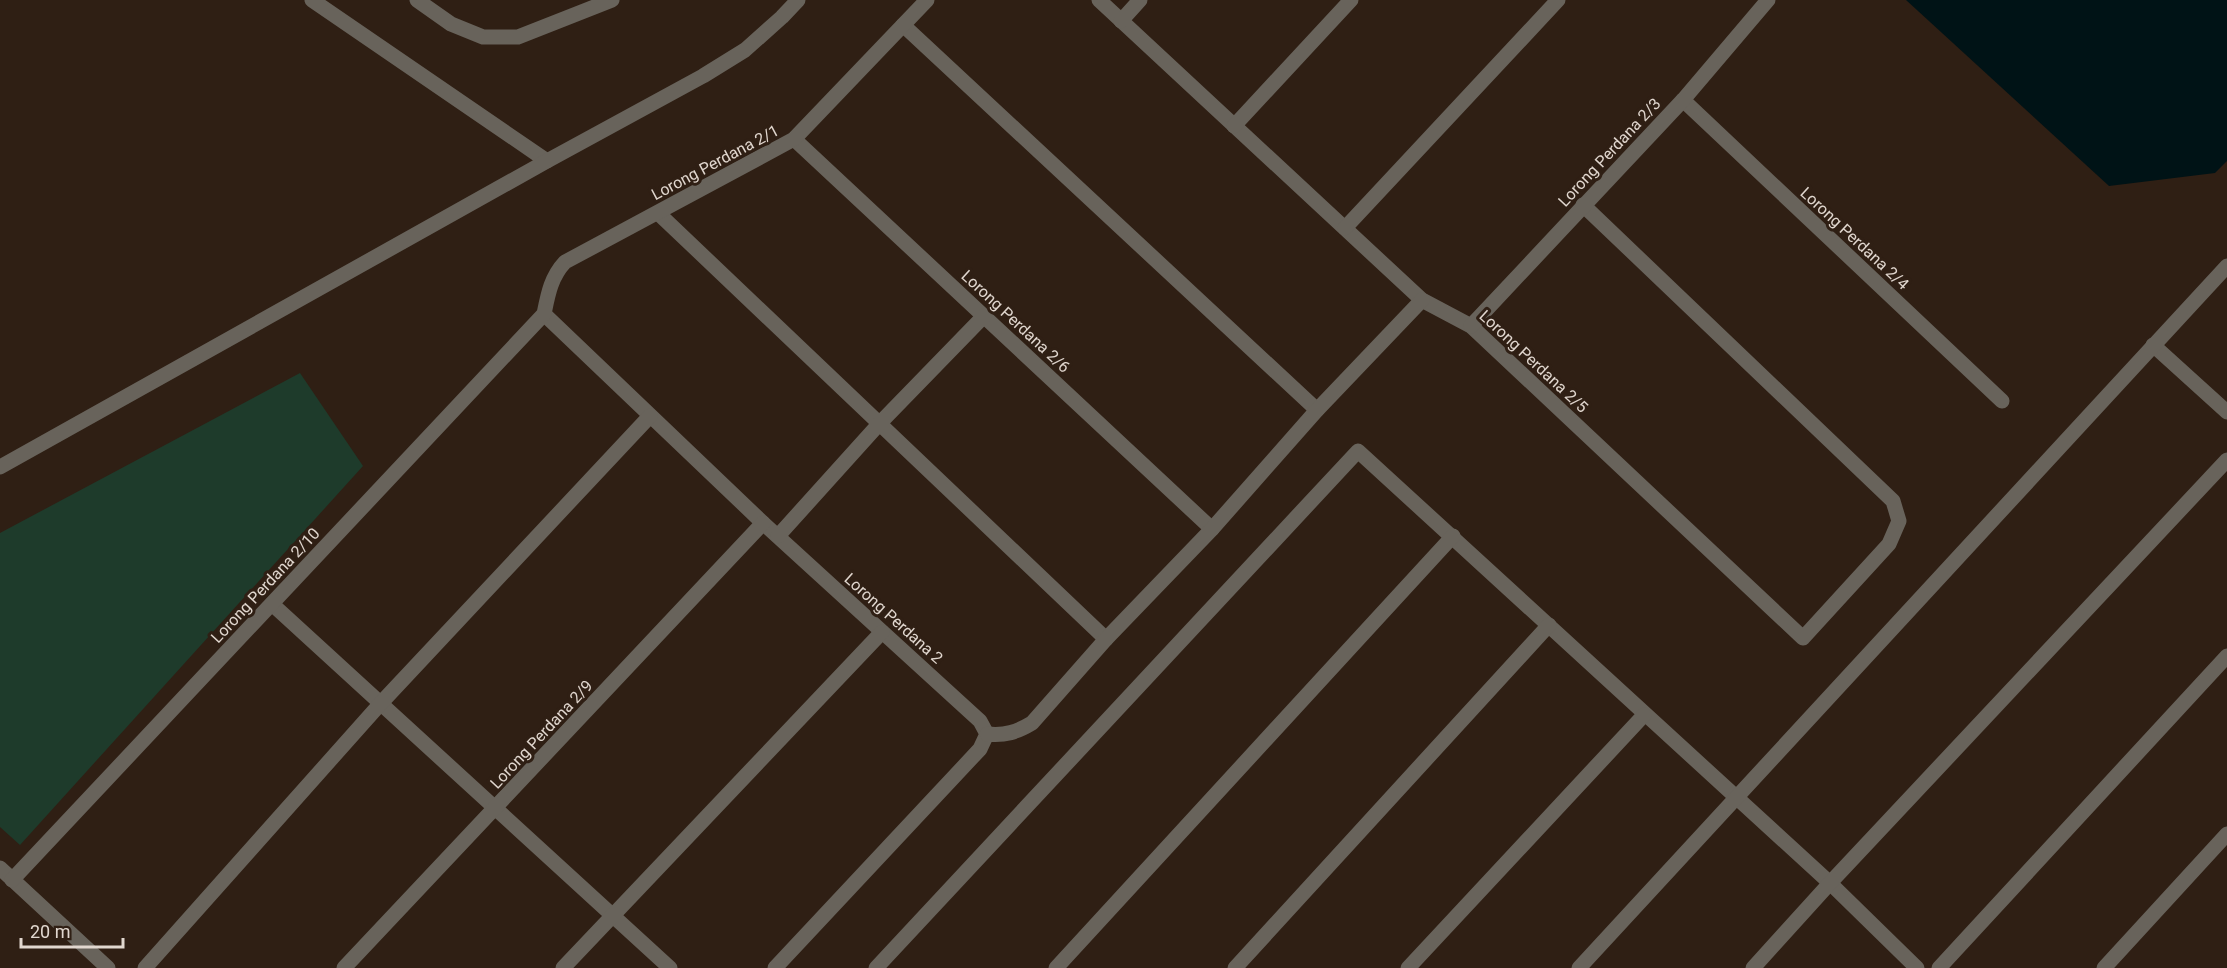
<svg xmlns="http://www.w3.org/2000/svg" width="2227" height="968" font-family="Roboto,sans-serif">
<rect width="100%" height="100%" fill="#2f1f14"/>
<!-- green -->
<polygon fill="#1e3b2b" points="300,373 363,466 20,845 0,827 0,533"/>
<!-- water -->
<polygon fill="#001316" points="1906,0 2227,0 2227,161 2215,173 2109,186"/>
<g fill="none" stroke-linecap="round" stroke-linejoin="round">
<!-- minor -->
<g stroke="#68635b" stroke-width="15">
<polyline points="312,0 547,161"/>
<polyline points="417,0 451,24 483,37 518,37 612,0"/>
<polyline points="1099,0 1422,300 1471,326 1803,638 1889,544 1899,521 1893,501 1583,205"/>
<polyline points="1121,21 1140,0"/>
<polyline points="903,25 1317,410"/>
<polyline points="1683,100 2002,401"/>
<polyline points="1234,126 1351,0"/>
<polyline points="794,139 1212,529"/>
<polyline points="658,213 1106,639"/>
<polyline points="1345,228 1558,0"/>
<polyline points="544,314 763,523 980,721 987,734 980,749 775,968"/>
<polyline points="1471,326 1683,100 1768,0"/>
<polyline points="2153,345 2227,412"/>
<polyline points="0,467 547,161 703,76 745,50 782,17 798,0"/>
<polyline points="778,536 879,424 984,316"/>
<polyline points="272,604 670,968"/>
<path d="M987,734C1005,736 1017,732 1032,723L1106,639L1212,529L1317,410L1422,300"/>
<polyline points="0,868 108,968"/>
<path d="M12,880L544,314C548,294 551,277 565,262L794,139L927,0"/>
<polyline points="145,968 381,703 650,416"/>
<polyline points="344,968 763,523"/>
<polyline points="563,968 882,632"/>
<polyline points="876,968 1358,451 1830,883 1917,968"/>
<polyline points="1056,968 1453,536"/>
<polyline points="1235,968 1549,625"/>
<polyline points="1408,968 1644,715"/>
<polyline points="1579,968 2227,266"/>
<polyline points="1753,968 1830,883 2227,460"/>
<polyline points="1939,968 2227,656"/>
<polyline points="2104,968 2227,834"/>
</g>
</g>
<g text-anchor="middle" stroke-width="6" stroke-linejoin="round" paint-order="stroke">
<!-- street labels -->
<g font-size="16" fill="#e1d7cf" stroke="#2f1f14">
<text transform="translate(1609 152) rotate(-47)" y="6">Lorong Perdana 2/3</text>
<text transform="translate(715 162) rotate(-28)" y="6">Lorong Perdana 2/1</text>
<text transform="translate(1855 238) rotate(43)" y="6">Lorong Perdana 2/4</text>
<text transform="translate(1016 321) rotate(43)" y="6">Lorong Perdana 2/6</text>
<text transform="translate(1534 361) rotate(43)" y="6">Lorong Perdana 2/5</text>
<text transform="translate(265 585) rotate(-47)" y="6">Lorong Perdana 2/10</text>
<text transform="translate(894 618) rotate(42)" y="6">Lorong Perdana 2</text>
<text transform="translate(541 734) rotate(-47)" y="6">Lorong Perdana 2/9</text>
</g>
</g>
<!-- scale -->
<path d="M21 938v9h102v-9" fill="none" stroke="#e1d7cf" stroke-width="3"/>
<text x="30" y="938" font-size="18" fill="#e1d7cf" stroke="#2f1f14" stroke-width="4.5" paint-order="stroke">20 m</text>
</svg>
